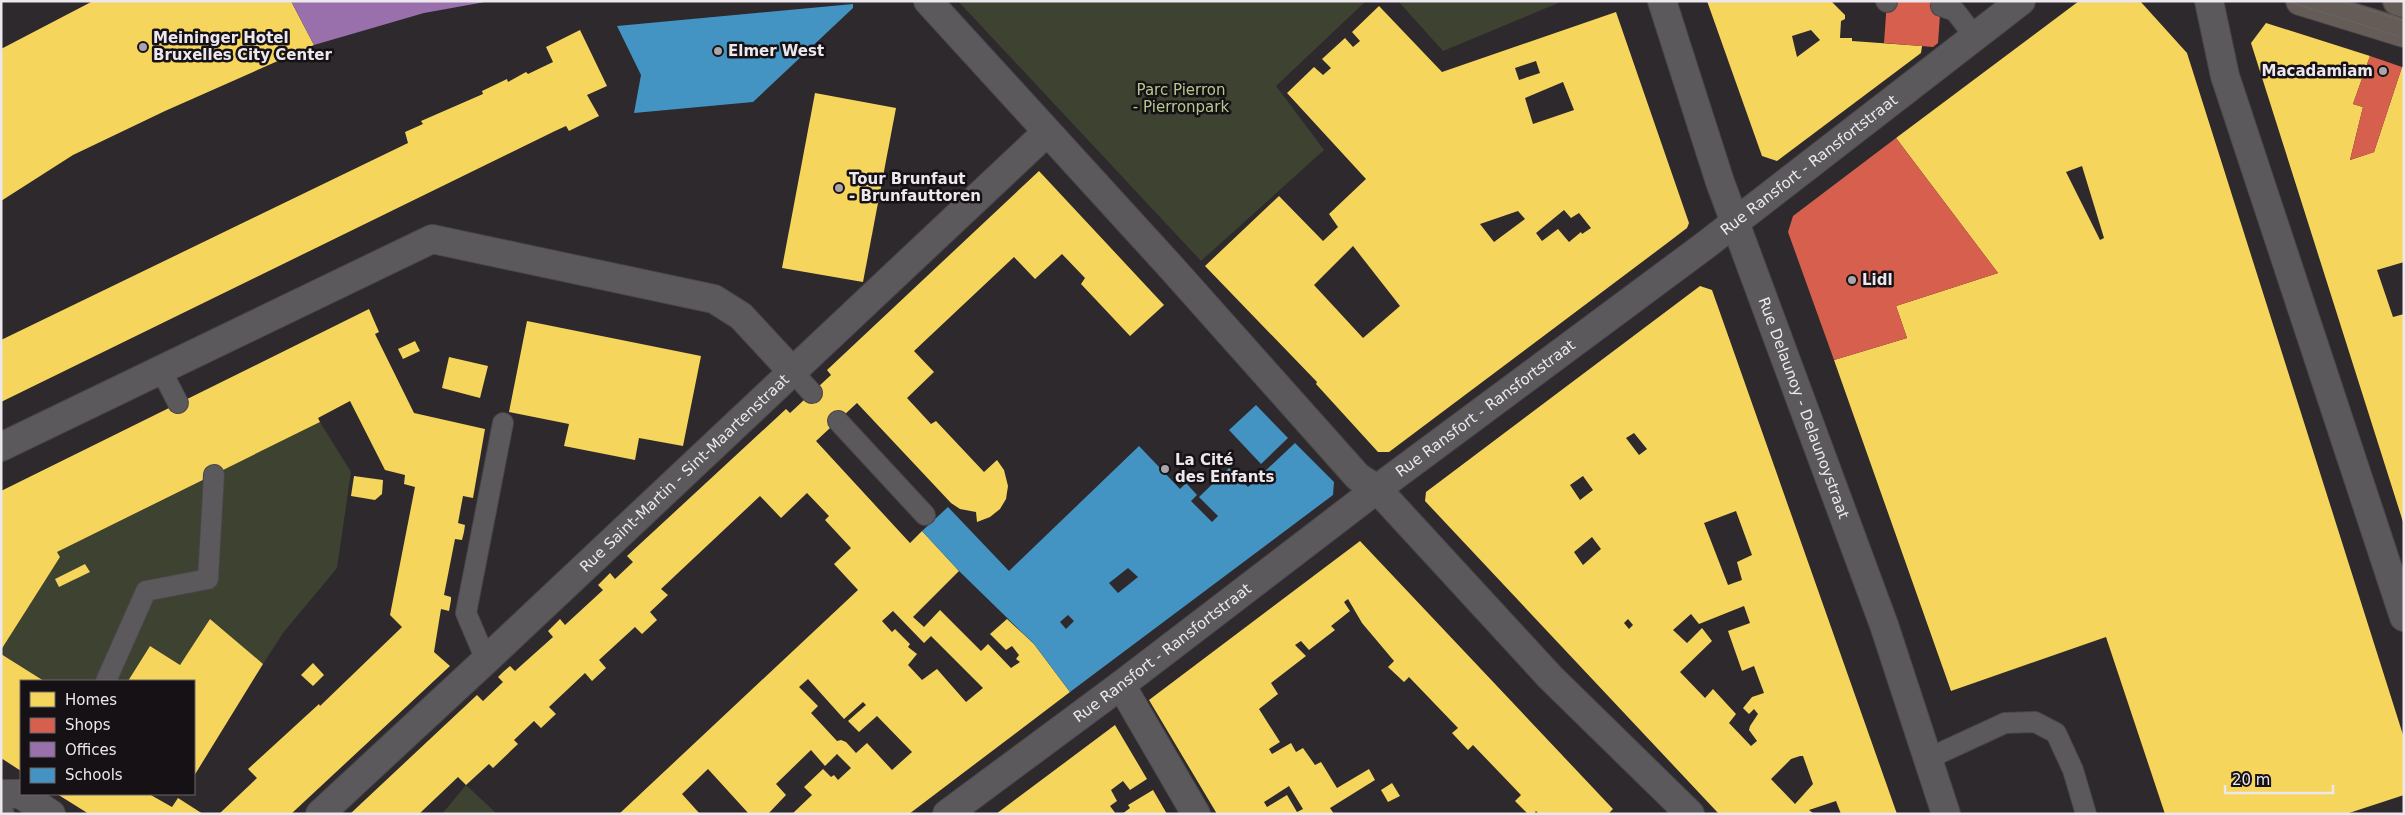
<svg xmlns="http://www.w3.org/2000/svg" width="2405" height="815" font-family="'DejaVu Sans',sans-serif">
<rect width="100%" height="100%" fill="#2d292d"/>
<!-- green -->
<g fill="#3d4330" fill-rule="evenodd">
<polygon points="958,1 1366,1 1276,86 1324,150 1201,261"/>
<polygon points="1398,1 1563,1 1443,51"/>
<path d="M320,422L351,472L337,568L283,633L263,664L210,619L180,665L150,646L128,681H44L1,654V650L60,557L57,552ZM85,564L89,572L59,587L55,579Z"/>
<polygon points="466,785 497,814 442,814"/>
</g>
<!-- homes -->
<g fill="#f6d55c" fill-rule="evenodd">
<polygon points="93,1 291,1 314,45 165,111 73,155 1,201 1,49"/>
<path d="M1707,1H1831L1845,15V19L1841,21L1840,38H1852V41L1922,46L1921,53L1777,161L1762,156ZM1811,30L1820,40L1797,57L1792,36Z"/>
<path d="M2079,1H2140L2187,53L2404,738V795L2346,814H2165L2106,637L1951,691L1834,360L1907,338L1896,306L1998,273L1896,138ZM2082,166L2104,238L2100,240L2066,172Z"/>
<path d="M1379,6L1442,72L1616,12L1689,223L1687,228L1666,244L1389,452H1378L1316,384L1317,382L1205,266L1279,196L1323,241L1338,227L1329,214L1366,179L1287,93L1314,67L1323,75L1331,68L1322,59L1345,38L1353,47L1360,41L1352,32ZM1536,61L1540,73L1519,80L1515,68ZM1563,82L1574,110L1533,124L1525,98ZM1564,210L1571,218L1579,213L1591,228L1582,234L1581,232L1569,242L1558,229L1542,241L1536,233ZM1518,211L1525,219L1494,242L1480,224ZM1353,246L1400,306L1363,338L1314,285Z"/>
<polygon points="2266,23 2370,56 2353,104 2363,107 2350,160 2374,152 2402,67 2404,67 2404,262 2377,270 2393,317 2404,314 2404,525 2251,43"/>
<polygon points="580,30 607,86 587,95 599,116 569,131 566,126 555,131 1,402 1,340 408,143 405,132 423,124 421,121 483,94 482,91 507,79 508,82 526,72 528,74 553,62 546,47"/>
<polygon points="815,93 896,108 863,282 782,268"/>
<path d="M1039,171L1164,305L1130,336L1081,284L1085,278L1062,254L1035,279L1014,257L914,351L934,372L907,398L931,424L936,421L984,472L997,460L1004,470L1008,486L1006,499L1000,509L990,517L977,522L976,512L960,509L951,503L857,403L816,441L910,543L922,531L959,571L913,617L924,627L940,610L981,651L988,644L1011,668L1020,662L1016,659L1019,655L1012,646L1006,650L990,634L1007,619L1034,644L1070,692L909,814H792L812,795L804,787L823,769L831,777L834,775L838,780L851,768L837,754L825,766L811,750L776,784L786,795L768,814H749L708,769L682,794L700,814H619L858,590L834,564L851,548L825,520L829,516L807,493L781,518L760,496L661,589L668,595L650,612L657,620L642,634L635,627L599,660L606,668L592,681L585,673L549,707L556,714L541,728L534,721L514,740L518,744L493,768L489,764L466,785L458,777L419,814H350L477,695L483,701L503,682L498,677L503,672L510,666L515,671L553,637L548,631L560,619L565,625L603,590L598,585L610,573L615,579L633,562L627,556L786,409L790,413L831,375L827,370ZM893,611L924,643L931,636L983,688L966,702L937,669L922,680L908,665L917,654L908,647L910,644L895,629L892,632L882,621ZM808,679L844,719L863,702L866,705L848,721L859,732L877,716L912,752L892,770L867,743L856,753L846,742L841,740L837,741L811,713L818,706L799,687Z"/>
<path d="M1700,286L1712,290L1897,814H1841L1836,801L1809,810L1814,814H1719L1425,501L1426,492ZM1634,433L1647,449L1639,455L1626,438ZM1583,476L1593,490L1580,500L1570,485ZM1736,511L1752,555L1737,562L1742,580L1728,585L1704,523ZM1592,537L1601,549L1583,565L1574,552ZM1744,606L1750,623L1728,631L1742,671L1754,666L1764,693L1752,697L1743,708L1749,714L1754,709L1758,714L1750,726L1749,730L1757,741L1751,746L1729,723L1736,714L1713,689L1705,698L1680,672L1712,641L1702,628L1687,643L1673,630L1691,614L1699,624ZM1628,619L1633,625L1629,629L1624,623ZM1800,756H1803L1813,784L1795,804L1771,779L1791,759Z"/>
<polygon points="369,309 379,332 375,334 414,413 485,429 473,498 463,496 458,523 465,525 464,532 462,540 455,539 444,595 451,597 451,600 449,611 441,609 434,652 450,666 291,814 219,814 257,778 248,769 319,704 320,706 402,627 390,615 415,487 404,484 405,475 385,470 350,401 318,418 320,422 57,552 60,557 1,650 1,491"/>
<polygon points="527,321 701,356 683,446 639,438 635,460 564,446 569,424 509,412"/>
<polygon points="415,341 420,351 403,359 398,349"/>
<polygon points="449,357 488,366 480,398 442,388"/>
<polygon points="354,476 383,480 382,494 375,500 351,496"/>
<path d="M1360,541L1613,809L1608,814H1539L1536,811L1534,814H1528L1515,801L1521,795L1473,745L1468,750L1452,733L1458,728L1409,677L1404,682L1388,667L1394,661L1362,623L1348,599L1344,602L1350,611L1331,626L1335,630L1309,650L1301,641L1295,645L1306,656L1271,683L1278,694L1259,709L1280,742L1269,749L1272,754L1291,743L1296,752L1303,748L1315,765L1321,762L1337,788L1369,769L1375,780L1330,808L1334,814H1217L1149,700ZM1289,786L1303,809L1297,812L1287,795L1267,807L1264,802Z"/>
<polygon points="85,564 90,572 59,587 55,579"/>
<polygon points="210,619 263,664 194,776 194,681 128,681 150,646 180,665"/>
<polygon points="1,654 44,681 21,681 21,771 1,758"/>
<polygon points="313,663 324,675 313,686 301,675"/>
<polygon points="1115,725 1147,779 1130,790 1123,781 1111,790 1117,801 1110,806 1116,814 996,814"/>
<polygon points="1392,783 1400,796 1388,802 1381,790"/>
<polygon points="1153,790 1167,814 1122,814 1130,808 1128,805"/>
<polygon points="57,794 149,794 172,807 178,798 203,814 89,814"/>
</g>
<!-- shops -->
<g fill="#d6604d">
<polygon points="1887,1 1941,1 1938,43 1933,47 1884,43"/>
<polygon points="2370,56 2402,67 2374,152 2350,160 2363,107 2353,104"/>
<polygon points="1896,138 1998,273 1896,306 1907,338 1834,360 1788,232 1793,216"/>
</g>
<!-- offices -->
<polygon fill="#9970ab" points="291,1 485,1 485,2 424,13 314,45"/>
<!-- schools -->
<g fill="#4393c3" fill-rule="evenodd">
<polygon points="853,4 853,8 753,102 634,113 641,75 617,26"/>
<polygon points="1256,405 1288,438 1261,464 1229,430"/>
<path d="M1295,443L1334,482L1333,495L1070,692L1034,644L959,571L922,531L948,507L1009,571L1139,446L1180,489L1186,483L1197,495L1191,501L1212,522L1218,516L1199,497L1229,468L1248,487ZM1128,568L1138,577L1118,593L1109,583ZM1068,615L1074,621L1066,629L1060,622Z"/>
</g>
<g fill="none" stroke-linecap="round" stroke-linejoin="round">
<defs>
<g id="service">
<polyline points="1886,1 1887,2"/>
<polyline points="1941,6 1955,11 1975,37"/>
<polyline points="161,370 178,403"/>
<polyline points="792,371 812,393"/>
<polyline points="838,421 925,515"/>
<polyline points="486,660 466,613 503,423"/>
<polyline points="106,681 146,591 208,579 214,475"/>
<polyline points="1927,759 2005,723 2035,722 2056,733 2073,770 2086,814"/>
<polyline points="1,811 4,814"/>
</g>
<g id="minor">
<polyline points="928,1 1170,266 1358,477 1377,489 1550,677 1690,814"/>
<polyline points="2209,1 2225,76 2404,617"/>
<polyline points="1,447 432,239 714,299 741,316 792,371"/>
<polyline points="1121,685 1196,814"/>
<polyline points="1,794 20,794 51,814"/>
<path id="s1" d="M320,814L486,660L1047,132"/>
<path id="s2" d="M947,814L1121,685L1377,489L1703,247L2021,1"/>
</g>
<g id="tertiary">
<path id="s3" d="M1662,1L1720,182L1884,625L1946,814"/>
</g>
<g id="primary">
<polyline points="2300,1 2404,33"/>
<polyline points="2397,1 2404,3"/>
</g>
</defs>
<!-- service casing -->
<use href="#service" stroke="#494549" stroke-width="22"/>
<!-- minor casing -->
<use href="#minor" stroke="#494549" stroke-width="30"/>
<!-- tertiary casing -->
<use href="#tertiary" stroke="#494549" stroke-width="30"/>
<!-- primary casing -->
<use href="#primary" stroke="#494549" stroke-width="30"/>
<!-- service -->
<use href="#service" stroke="#5c595c" stroke-width="20"/>
<!-- minor -->
<use href="#minor" stroke="#5c595c" stroke-width="28"/>
<!-- tertiary -->
<use href="#tertiary" stroke="#5c595c" stroke-width="28"/>
<!-- primary -->
<use href="#primary" stroke="#655c57" stroke-width="28"/>
<!-- tram -->
<g stroke="#686568" stroke-width="1">
<polyline points="2287,1 2404,38"/>
<polyline points="2339,1 2404,21"/>
</g>
</g>
<!-- markers -->
<g fill="#aaa5aa" stroke="#151115" stroke-width="2">
<circle cx="143" cy="47" r="5"/>
<circle cx="718" cy="51" r="5"/>
<circle cx="2383" cy="71" r="5"/>
<circle cx="839" cy="188" r="5"/>
<circle cx="1852" cy="280" r="5"/>
<circle cx="1165" cy="469" r="5"/>
</g>
<g text-anchor="middle" stroke-width="5" stroke-linejoin="round" paint-order="stroke">
<!-- poi labels -->
<g font-size="15" font-weight="bold" fill="#ede8ed" stroke="#151115" text-anchor="start">
<text x="153" y="43">Meininger Hotel<tspan x="153" dy="17">Bruxelles City Center</tspan></text>
<text x="728" y="56">Elmer West</text>
<text x="2373" y="76" text-anchor="end">Macadamiam</text>
<text x="849" y="184">Tour Brunfaut<tspan x="849" dy="17">- Brunfauttoren</tspan></text>
<text x="1862" y="285">Lidl</text>
<text x="1175" y="465">La Cité<tspan x="1175" dy="17">des Enfants</tspan></text>
</g>
<!-- park labels -->
<g font-size="15" fill="#b6ca8e" stroke="#151115">
<text x="1181" y="95">Parc Pierron<tspan x="1181" dy="17">- Pierronpark</tspan></text>
</g>
<!-- street labels -->
<g font-size="15" fill="#ede8ed" stroke="#151115">
<text dy="5" stroke="none"><textPath href="#s2" startOffset="1079">Rue Ransfort - Ransfortstraat</textPath></text>
<text dy="5" stroke="none"><textPath href="#s3" startOffset="431">Rue Delaunoy - Delaunoystraat</textPath></text>
<text dy="5" stroke="none"><textPath href="#s2" startOffset="674">Rue Ransfort - Ransfortstraat</textPath></text>
<text dy="5" stroke="none"><textPath href="#s1" startOffset="499">Rue Saint-Martin - Sint-Maartenstraat</textPath></text>
<text dy="5" stroke="none"><textPath href="#s2" startOffset="269">Rue Ransfort - Ransfortstraat</textPath></text>
</g>
</g>
<!-- border -->
<rect width="2405" height="815" fill="none" stroke="#ede8ed" stroke-width="5"/>
<!-- legend -->
<rect x="20" y="680" width="175" height="115" fill="#151115" stroke="#6b676b"/>
<rect x="30" y="692" width="25" height="15" fill="#f6d55c" stroke="#6b676b"/>
<text x="65" y="705" font-size="15" fill="#ede8ed">Homes</text>
<rect x="30" y="718" width="25" height="15" fill="#d6604d" stroke="#6b676b"/>
<text x="65" y="730" font-size="15" fill="#ede8ed">Shops</text>
<rect x="30" y="742" width="25" height="15" fill="#9970ab" stroke="#6b676b"/>
<text x="65" y="755" font-size="15" fill="#ede8ed">Offices</text>
<rect x="30" y="768" width="25" height="15" fill="#4393c3" stroke="#6b676b"/>
<text x="65" y="780" font-size="15" fill="#ede8ed">Schools</text>
<!-- scale -->
<path d="M2225 785v8h108v-8" fill="none" stroke="#ede8ed" stroke-width="2.5"/>
<text x="2232" y="785" font-size="15" fill="#ede8ed" stroke="#151115" stroke-width="4" paint-order="stroke">20 m</text>
</svg>
